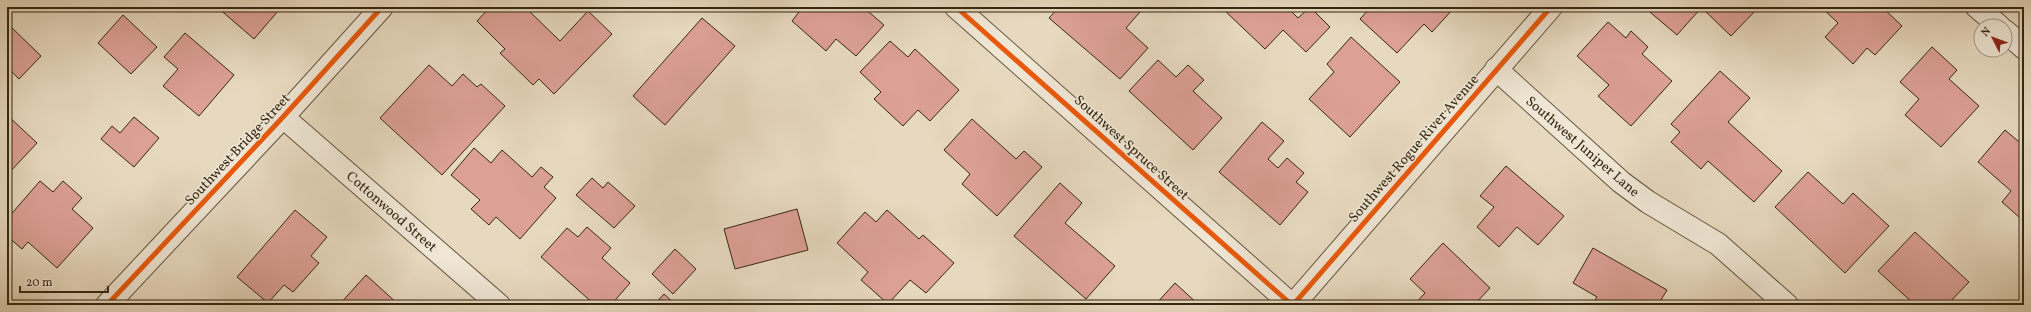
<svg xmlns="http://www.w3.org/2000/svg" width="2031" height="312" font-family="Vollkorn,serif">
<rect width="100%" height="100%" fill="#e7d9bf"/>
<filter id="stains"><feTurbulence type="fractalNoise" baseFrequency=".005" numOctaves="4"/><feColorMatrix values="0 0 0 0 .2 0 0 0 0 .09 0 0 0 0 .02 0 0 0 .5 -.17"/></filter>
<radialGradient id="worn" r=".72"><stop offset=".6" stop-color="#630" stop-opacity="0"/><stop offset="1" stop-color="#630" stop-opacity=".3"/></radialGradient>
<!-- building -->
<g fill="#dca095" stroke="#352711">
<polygon points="217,7 276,7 279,10 254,39"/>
<polygon points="490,7 525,7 560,41 588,11 612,34 554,94 539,79 533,85 500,53 505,49 477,21"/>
<polygon points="801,7 863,7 884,25 856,56 836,39 826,51 792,21 802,8"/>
<polygon points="1059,7 1134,7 1140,12 1126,28 1148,48 1120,79 1049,18"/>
<polygon points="1225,7 1287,7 1298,18 1310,7 1330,27 1306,52 1283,30 1265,49 1223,9"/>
<polygon points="1371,7 1455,7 1432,32 1424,24 1397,53 1360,19"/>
<polygon points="1644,7 1702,7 1677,35"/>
<polygon points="1707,7 1757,7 1758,8 1731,36 1704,10"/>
<polygon points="1821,7 1882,7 1902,26 1875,55 1867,48 1853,64 1825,37 1838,23"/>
<polygon points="123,15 157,47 131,74 98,43"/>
<polygon points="702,18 735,46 665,125 633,96"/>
<polygon points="1608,22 1626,38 1631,31 1648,47 1642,54 1672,81 1631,126 1598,96 1609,85 1577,56"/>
<polygon points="7,23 41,56 19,79 7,67"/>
<polygon points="185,33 234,75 199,116 163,86 178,69 164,57"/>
<polygon points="1351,37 1400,82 1350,137 1309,99 1334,72 1327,64"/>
<polygon points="890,41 908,57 915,49 959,90 930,121 918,110 903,126 874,99 881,92 860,72"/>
<polygon points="1932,47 1957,70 1949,79 1979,106 1941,147 1905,115 1919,99 1900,82"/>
<polygon points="1158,60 1176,77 1188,65 1204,80 1193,91 1222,118 1193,150 1129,91"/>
<polygon points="429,65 452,86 463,74 477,87 481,84 505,106 442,175 380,118"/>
<polygon points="1720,71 1750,98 1728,122 1782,171 1754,202 1708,161 1701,169 1671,142 1680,132 1671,124"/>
<polygon points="7,115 37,143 7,175"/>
<polygon points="134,117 159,138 134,167 101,139 112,126 120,133"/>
<polygon points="972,119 1016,159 1024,151 1042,167 997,216 962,184 970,174 944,150"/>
<polygon points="1262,122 1284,141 1268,159 1278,168 1287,158 1304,173 1296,182 1308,192 1280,225 1219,172"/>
<polygon points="2005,130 2024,146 2024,211 2019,217 2002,202 2011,191 1978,162"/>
<polygon points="474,148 491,163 502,150 532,177 541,167 553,177 544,187 556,198 520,239 496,217 489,225 471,209 480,200 451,175"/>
<polygon points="1506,166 1564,216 1538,245 1517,227 1499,247 1477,227 1494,207 1480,196"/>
<polygon points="1808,172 1843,204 1853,193 1889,226 1845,273 1775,207"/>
<polygon points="592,178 603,188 608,182 635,206 614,228 576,195"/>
<polygon points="40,181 53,192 63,181 82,198 72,209 93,228 57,268 28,242 22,249 7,236 7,219"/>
<polygon points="1060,183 1082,203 1065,223 1115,266 1086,299 1014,236"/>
<polygon points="797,209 808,250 735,269 724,229"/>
<polygon points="295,210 327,237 311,256 319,263 293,292 284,285 268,303 237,277"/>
<polygon points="887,210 919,239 923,235 954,263 926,293 910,280 888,304 861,280 868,272 837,243 865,212 876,222"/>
<polygon points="587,227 611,248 602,258 630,283 611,305 595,305 541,257 567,228 578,237"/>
<polygon points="1915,232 1969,282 1947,305 1915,305 1878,271"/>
<polygon points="1443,243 1490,288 1474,305 1414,305 1425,293 1410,279"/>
<polygon points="1593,248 1667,290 1658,305 1592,305 1597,297 1573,283"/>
<polygon points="675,249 696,269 673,294 652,274"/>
<polygon points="366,275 399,305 339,305"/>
<polygon points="1175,283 1199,305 1155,305"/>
<polygon points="664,294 676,305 654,305"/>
</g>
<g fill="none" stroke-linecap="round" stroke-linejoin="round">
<defs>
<g id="minor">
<polyline points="956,7 1292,305"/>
<polyline points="1977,7 1999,26"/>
<polyline points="2005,31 2024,48"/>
<polyline points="1496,69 1621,182 1648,202 1718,244 1787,305"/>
<polyline points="283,117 499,305"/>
<polyline points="107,305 283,117 382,7"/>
<polyline points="1293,305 1551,7"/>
</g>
</defs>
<!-- minor casing -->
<use href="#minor" stroke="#62543c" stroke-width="24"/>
<!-- minor -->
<use href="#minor" stroke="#efe6d5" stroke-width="22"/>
<defs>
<g id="cycleway">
<polyline points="956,7 1292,305"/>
<polyline points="107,305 283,117 382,7"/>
<polyline points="1293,305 1551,7"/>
</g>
</defs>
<!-- cycleway casing -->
<use href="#cycleway" stroke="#efe6d5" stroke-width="8"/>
<!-- cycleway -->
<use href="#cycleway" stroke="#e8590c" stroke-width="5"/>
</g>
<g text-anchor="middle" stroke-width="3" stroke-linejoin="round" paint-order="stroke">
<!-- street labels -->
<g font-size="14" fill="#352711" stroke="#efe6d5">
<text transform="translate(1583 146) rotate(41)" y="5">Southwest Juniper Lane</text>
<text transform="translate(1132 147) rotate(42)" y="5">Southwest Spruce Street</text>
<text transform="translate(1413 148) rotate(-49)" y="5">Southwest Rogue River Avenue</text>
<text transform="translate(237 149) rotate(-47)" y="5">Southwest Bridge Street</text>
<text transform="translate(392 211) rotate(41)" y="5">Cottonwood Street</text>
</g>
</g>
<!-- margin -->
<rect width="2031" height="312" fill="none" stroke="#e7d9bf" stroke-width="24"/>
<rect x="8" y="8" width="2015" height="296" fill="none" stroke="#352711" stroke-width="2"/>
<rect x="12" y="12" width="2007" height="288" fill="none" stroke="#352711"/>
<!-- north arrow -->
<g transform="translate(1993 38) rotate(312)"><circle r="19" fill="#efe6d5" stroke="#a59a87"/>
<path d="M0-3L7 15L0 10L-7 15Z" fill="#8f2418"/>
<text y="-6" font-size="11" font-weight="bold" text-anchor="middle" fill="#352711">N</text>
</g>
<!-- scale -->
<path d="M20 286v6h88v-6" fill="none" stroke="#352711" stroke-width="2"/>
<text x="26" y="286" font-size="12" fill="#352711" stroke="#efe6d5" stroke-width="3" paint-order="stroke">20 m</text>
<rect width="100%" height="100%" filter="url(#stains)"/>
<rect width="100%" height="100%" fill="url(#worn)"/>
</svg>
